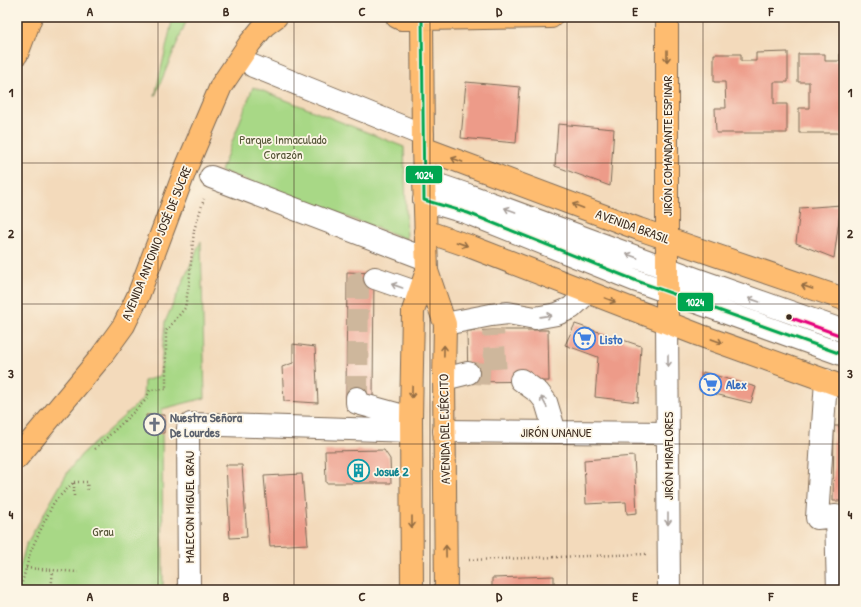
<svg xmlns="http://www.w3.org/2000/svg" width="861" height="607" font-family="'Patrick Hand',sans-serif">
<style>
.green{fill:#a8d886;stroke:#728152}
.building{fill:#ed9b89}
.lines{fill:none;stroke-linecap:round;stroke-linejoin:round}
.minor-tunnel{stroke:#ceb79c;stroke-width:22;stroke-dasharray:22 11;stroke-linecap:butt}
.minor-casing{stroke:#7b6855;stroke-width:24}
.major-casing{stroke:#7b6855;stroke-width:24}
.highway-casing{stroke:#7b6855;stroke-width:24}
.path{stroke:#7b6855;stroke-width:2.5;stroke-dasharray:1 3;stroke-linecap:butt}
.minor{stroke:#fff;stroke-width:22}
.major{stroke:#febc70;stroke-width:22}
.highway{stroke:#febc70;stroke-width:22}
.bus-1-casing{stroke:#fcf5e5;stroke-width:6}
.bus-2-casing{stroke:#fcf5e5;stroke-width:6}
.bus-1{stroke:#00a651;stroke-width:3}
.bus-2{stroke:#e5007d;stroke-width:3}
.oneway{stroke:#936c43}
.oneway2{stroke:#a79f9a}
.grid{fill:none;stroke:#3b2a1e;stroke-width:1;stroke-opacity:0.55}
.bus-dot{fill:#3b2a1e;stroke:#fcf5e5;stroke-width:1.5}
.labels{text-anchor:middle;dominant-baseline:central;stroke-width:3.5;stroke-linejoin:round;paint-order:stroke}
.park-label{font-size:13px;fill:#565638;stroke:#fcf5e5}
.street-label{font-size:13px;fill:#3b2a1e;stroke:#fcf5e5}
.shop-label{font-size:13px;font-weight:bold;fill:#366cbe;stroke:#fcf5e5;text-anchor:start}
.worship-label{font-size:13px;font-weight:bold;fill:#5b616d;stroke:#fcf5e5;text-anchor:start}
.culture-label{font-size:13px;font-weight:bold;fill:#0d838f;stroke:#fcf5e5;text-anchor:start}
.line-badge{stroke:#fcf5e5;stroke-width:1.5}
.badge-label{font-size:11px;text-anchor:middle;font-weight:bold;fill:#fff}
.neatline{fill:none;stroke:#3b2a1e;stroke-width:1.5}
.grid-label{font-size:13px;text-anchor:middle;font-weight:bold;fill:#3b2a1e}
</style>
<rect width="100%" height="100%" fill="#fcf5e5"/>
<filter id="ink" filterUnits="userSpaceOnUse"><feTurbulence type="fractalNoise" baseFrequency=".025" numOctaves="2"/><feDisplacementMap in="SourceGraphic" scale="8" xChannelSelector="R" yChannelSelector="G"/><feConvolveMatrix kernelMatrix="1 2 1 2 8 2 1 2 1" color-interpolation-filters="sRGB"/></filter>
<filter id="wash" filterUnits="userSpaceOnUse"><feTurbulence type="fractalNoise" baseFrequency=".012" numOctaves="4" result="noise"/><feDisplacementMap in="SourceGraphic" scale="16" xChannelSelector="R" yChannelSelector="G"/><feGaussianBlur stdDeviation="0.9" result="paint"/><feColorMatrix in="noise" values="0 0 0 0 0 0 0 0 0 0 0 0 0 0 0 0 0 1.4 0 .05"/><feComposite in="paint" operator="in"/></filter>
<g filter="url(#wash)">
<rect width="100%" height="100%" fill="#f3dabb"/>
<path class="green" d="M173,17h15l-33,79z
M253,87l151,60 3,92 -186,-68z
M201,241l4,157 -43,11 1,181h-146v-12l9,-33 43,-75 13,-16 61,-55 1,-18 16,-5 5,-54z"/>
<g id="blocks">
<path class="building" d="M788,52v30h-14v22h13v29h-71l-1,-25h11l-1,-26h-11v-28h27v7h15v-8z
M844,52v81h-45v-25h10v-26h-11v-28h27v7h15v-8z
M466,82l54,5 -4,56 -55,-5z
M558,124l56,5 -4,57 -55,-20z
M841,205l-7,53 -38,-15 4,-35z
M347,272l27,1 -1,125h-27z
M575,324l66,22 -3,56 -43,-5 3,-40 -33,-12z
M493,330h55l1,51 -81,1 -1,-51z
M293,344l22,3 3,56 -34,-2 -2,-34 11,-4z
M703,372l53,15 -5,16 -52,-13z
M146,415h19l-1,18h-18z
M834,426h10v75h-11z
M384,450l6,9 1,24h-65l-1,-32z
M634,456l3,57 -10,1 -1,-12 -40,2 -2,-44z
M226,465h16l5,72 -17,1z
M302,474l6,70 -38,2 -6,-70z
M554,576v14h-62v-12z"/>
</g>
</g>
<g filter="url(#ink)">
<use href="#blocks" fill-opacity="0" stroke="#7b6855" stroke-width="1"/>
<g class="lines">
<path class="minor-tunnel" d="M468,373l28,1 -3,-44
M357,398l1,-115 17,-5"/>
<defs>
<path id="minor" d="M253,66l170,69
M211,177l215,82
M424,180l44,15 228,84 148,52
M424,200l44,13 169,68 207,74
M375,278l43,15
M667,322l2,268
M445,324l46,-9 17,-2 27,5 22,-4 14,-6 17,-16
M444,379l24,-6
M521,380l18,13 7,9 9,30
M826,380l-9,138 19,-2 2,74
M357,398v5l54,15
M444,431l224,2
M189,590l-1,-162 3,-4 220,7"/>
<path id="major" d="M397,17l4,2h21l129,-2
M422,17l1,131 4,123 18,53 -1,55 2,211
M667,17v305
M423,148l216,81 205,70
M425,231l44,15 230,89 145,52
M17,458l83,-100 24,-33 14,-29 48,-128 35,-82 29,-43 14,-17 12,-9
M412,590l-1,-172 2,-107 14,-40"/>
<path id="highway" d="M17,54l14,-37"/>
</defs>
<use href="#minor" class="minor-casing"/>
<use href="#major" class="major-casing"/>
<use href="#highway" class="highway-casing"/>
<path class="path" d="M95,449l50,-48 5,-11 16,-1v-58l19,-23 4,-24 5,-54 10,-31
M74,482h13l1,10
M469,560l177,-6
M26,568l52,4
M20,590l11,-40 23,-48 20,-20v15
M51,590l2,-20"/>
<use href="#minor" class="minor"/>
<use href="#major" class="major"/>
<use href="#highway" class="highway"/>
<defs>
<path id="bus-1" d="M422,17l2,183 44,13 169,68 207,74
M422,19l129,-2"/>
<path id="bus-2" d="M789,317l53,19"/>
</defs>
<use href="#bus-1" class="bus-1-casing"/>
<use href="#bus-2" class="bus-2-casing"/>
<use href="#bus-1" class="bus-1"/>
<use href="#bus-2" class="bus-2"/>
</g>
<defs><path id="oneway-shaft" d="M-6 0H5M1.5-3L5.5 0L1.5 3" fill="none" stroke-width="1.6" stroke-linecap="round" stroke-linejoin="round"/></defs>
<g class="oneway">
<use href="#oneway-shaft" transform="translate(667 56) rotate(90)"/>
<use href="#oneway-shaft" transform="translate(457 160) rotate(-160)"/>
<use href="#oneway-shaft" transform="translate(578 206) rotate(-159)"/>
<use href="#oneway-shaft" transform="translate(462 244) rotate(19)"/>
<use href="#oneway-shaft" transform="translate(807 287) rotate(-161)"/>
<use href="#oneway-shaft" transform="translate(610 300) rotate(21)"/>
<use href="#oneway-shaft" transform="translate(717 341) rotate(20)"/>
<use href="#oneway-shaft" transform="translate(444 351) rotate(-89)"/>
<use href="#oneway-shaft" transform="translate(412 392) rotate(91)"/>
<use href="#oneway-shaft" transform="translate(412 522) rotate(90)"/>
<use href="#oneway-shaft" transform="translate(446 551) rotate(-91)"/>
</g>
<g class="oneway2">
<use href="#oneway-shaft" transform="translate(510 210) rotate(-160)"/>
<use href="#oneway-shaft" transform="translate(632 256) rotate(-160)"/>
<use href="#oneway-shaft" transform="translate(397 286) rotate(-161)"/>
<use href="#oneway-shaft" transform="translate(754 300) rotate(-161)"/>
<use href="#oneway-shaft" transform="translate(546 316) rotate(-8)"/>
<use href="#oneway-shaft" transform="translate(668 361) rotate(90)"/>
<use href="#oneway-shaft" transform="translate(544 402) rotate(-119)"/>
<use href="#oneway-shaft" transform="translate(668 519) rotate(90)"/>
</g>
</g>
<path class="grid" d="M158,17v573M294,17v573M430,17v573M567,17v573M703,17v573M17,163h827M17,304h827M17,444h827"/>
<defs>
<symbol id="supermarket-ring" viewBox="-11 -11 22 22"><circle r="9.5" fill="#fcf5e5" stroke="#3f7fe0" stroke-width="1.5"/><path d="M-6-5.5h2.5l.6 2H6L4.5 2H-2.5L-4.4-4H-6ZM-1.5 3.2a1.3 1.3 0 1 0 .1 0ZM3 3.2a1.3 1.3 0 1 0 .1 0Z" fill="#3f7fe0"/></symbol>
<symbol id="church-ring" viewBox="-11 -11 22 22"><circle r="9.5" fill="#fcf5e5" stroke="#6b7280" stroke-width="1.5"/><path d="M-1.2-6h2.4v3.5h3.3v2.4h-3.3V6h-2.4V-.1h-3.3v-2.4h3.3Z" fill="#6b7280"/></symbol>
<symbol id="building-ring" viewBox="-11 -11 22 22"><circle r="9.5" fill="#fcf5e5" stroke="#0f9aa8" stroke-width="1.5"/><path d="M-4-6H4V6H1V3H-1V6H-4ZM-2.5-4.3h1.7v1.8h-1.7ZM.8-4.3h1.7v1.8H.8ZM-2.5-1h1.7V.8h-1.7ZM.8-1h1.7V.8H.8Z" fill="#0f9aa8"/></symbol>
</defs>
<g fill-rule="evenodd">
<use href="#supermarket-ring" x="572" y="326" width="25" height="25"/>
<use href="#supermarket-ring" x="698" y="372" width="25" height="25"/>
<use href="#church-ring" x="142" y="412" width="25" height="25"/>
<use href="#building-ring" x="346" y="458" width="25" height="25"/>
</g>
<circle class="bus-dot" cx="789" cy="317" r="3.5"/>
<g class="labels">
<g class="park-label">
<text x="283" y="139">Parque Inmaculado<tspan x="283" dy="15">Corazón</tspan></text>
<text x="103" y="531">Grau</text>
</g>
<g class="street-label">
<text transform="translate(667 146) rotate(-90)">JIRÓN COMANDANTE ESPINAR</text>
<text transform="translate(633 226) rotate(20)">AVENIDA BRASIL</text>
<text transform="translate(156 243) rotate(-68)">AVENIDA ANTONIO JOSÉ DE SUCRE</text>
<text transform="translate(444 429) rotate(-91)">AVENIDA DEL EJÉRCITO</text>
<text x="556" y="432">JIRÓN UNANUE</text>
<text transform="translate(668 456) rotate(-90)">JIRÓN MIRAFLORES</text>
<text transform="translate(189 507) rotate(-90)">MALECON MIGUEL GRAU</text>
</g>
<g class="shop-label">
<text x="600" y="339">Listo</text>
<text x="726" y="384">Alex</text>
</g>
<g class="worship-label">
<text x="170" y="417">Nuestra Señora<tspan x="170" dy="15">De Lourdes</tspan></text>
</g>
<g class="culture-label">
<text x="374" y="471">Josué 2</text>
</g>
</g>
<g class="line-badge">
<rect x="405" y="165" width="38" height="19" rx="4" fill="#00a651"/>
<rect x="677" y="292" width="37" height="20" rx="4" fill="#00a651"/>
</g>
<g class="badge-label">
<text x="424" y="179">1024</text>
<text x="695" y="306">1024</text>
</g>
<rect width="861" height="607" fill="none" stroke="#fcf5e5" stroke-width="44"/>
<rect x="22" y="22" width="817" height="563" class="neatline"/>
<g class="grid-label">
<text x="90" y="16">A</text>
<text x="226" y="16">B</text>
<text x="362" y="16">C</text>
<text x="499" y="16">D</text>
<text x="635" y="16">E</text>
<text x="771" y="16">F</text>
<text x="11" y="97">1</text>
<text x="850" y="97">1</text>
<text x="11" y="238">2</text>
<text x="850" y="238">2</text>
<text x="11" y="378">3</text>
<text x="850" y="378">3</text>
<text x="11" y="519">4</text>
<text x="850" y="519">4</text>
<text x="90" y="601">A</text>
<text x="226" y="601">B</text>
<text x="362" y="601">C</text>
<text x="499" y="601">D</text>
<text x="635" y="601">E</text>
<text x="771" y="601">F</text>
</g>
</svg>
